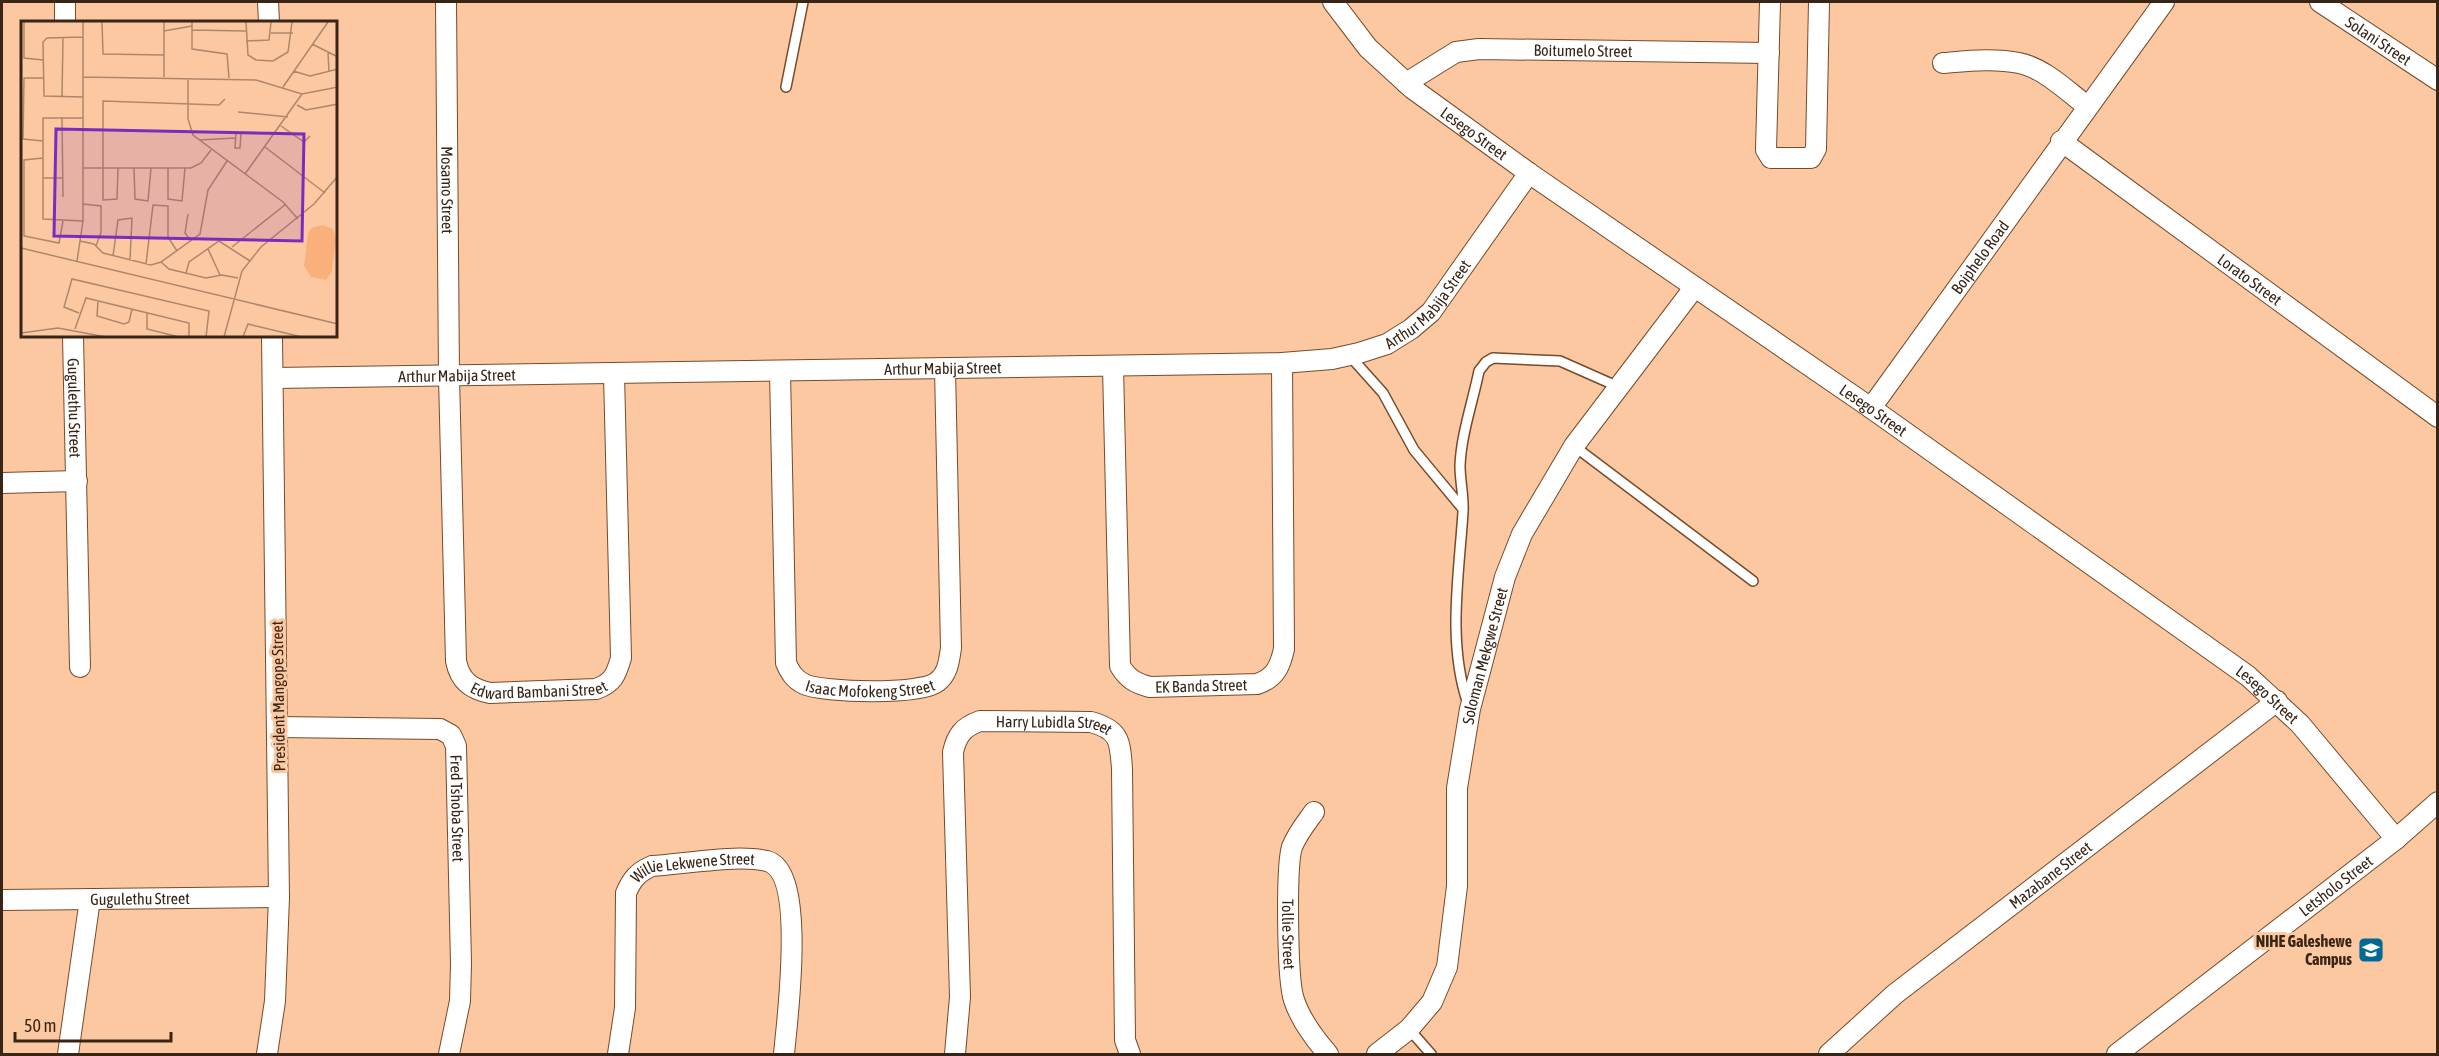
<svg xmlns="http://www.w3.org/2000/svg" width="2439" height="1056" font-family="'Asap Condensed',sans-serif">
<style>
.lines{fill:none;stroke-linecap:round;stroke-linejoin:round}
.service-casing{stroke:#774a28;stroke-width:12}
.minor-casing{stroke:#774a28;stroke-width:22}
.service{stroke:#fff;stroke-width:9}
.minor{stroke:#fff;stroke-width:20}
.labels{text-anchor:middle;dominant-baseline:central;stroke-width:6;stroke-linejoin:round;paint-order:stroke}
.street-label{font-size:16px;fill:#382516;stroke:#fcc8a2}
.poi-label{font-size:16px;font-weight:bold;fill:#382516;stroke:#fcc8a2;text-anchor:end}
.inset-road{fill:none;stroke:#ae876a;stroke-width:1.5}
.view{fill:#7b2cbf;fill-opacity:0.15;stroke:#7b2cbf;stroke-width:3}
.inset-edge{fill:none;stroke:#382516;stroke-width:3}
</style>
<rect width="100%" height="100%" fill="#fcc8a2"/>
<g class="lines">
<defs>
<path id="service" d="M786,87l17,-85
M1349,355l34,38 31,57 49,59
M1574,446l179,135
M1468,704c-21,-61 -9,-129 -5,-192 1,-15 -3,-31 -3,-46 1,-31 13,-65 19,-95l7,-9 7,-4 67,3 61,27
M1409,1029l22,25"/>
<g id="minor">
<path d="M65,2v20"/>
<path d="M268,2l1,20"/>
<path id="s1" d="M446,2l3,375 7,284c4,20 15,28 34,32l106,-4c17,-6 20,-14 25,-31l-7,-284"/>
<path id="s2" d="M1333,2l35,46 45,41 116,84 342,235 377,268 52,48 96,115"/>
<path d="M1770,2l-4,148 5,8h40l5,-9 3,-147"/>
<path id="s3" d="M2320,2l118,78"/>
<path d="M1943,63c25,-2 51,-5 76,0 25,5 48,28 68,43"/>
<path id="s4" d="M1406,83l50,-31 23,-3 290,4"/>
<path id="s5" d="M2061,141l377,276"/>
<path id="s6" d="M73,336l7,331"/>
<path id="s7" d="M1113,367l7,299c8,13 15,17 30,21l107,-3c18,-6 23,-17 27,-35l-2,-286"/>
<path id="s8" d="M780,372l6,291c4,9 8,16 18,21 19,9 117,11 133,-2 11,-8 12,-21 14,-34l-6,-279"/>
<path id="s9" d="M274,378l1008,-15 50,-4 27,-6 28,-9 24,-15 20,-17 98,-139"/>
<path id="s10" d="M1871,408l293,-406"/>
<path d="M2,483l75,-2"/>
<path id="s11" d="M278,727l162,2 11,6 5,11 5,217 -1,38 -11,53"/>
<path id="s12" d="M1314,812c-8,11 -17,22 -22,35 -6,19 -5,133 2,153 7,21 20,38 34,54"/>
<path id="s13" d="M2,900l277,-3"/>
<path d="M68,1054l22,-155"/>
<path d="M267,1054l8,-53 4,-104 -7,-561"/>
<path id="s14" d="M618,1054l7,-46 1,-115c6,-14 12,-21 26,-27 31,-2 86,-12 115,-5 40,11 20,159 17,193"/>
<path id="s15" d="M955,1054l5,-57 -7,-245c4,-17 10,-25 27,-31l111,1c29,8 29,19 31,47l3,271 5,14"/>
<path id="s16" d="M1377,1054l32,-25 23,-27 15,-35 10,-81v-98l13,-79 35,-132 17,-43 52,-88 120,-158"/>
<path id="s17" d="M1829,1054l66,-60 382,-293"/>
<path id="s18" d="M2117,1054l279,-215 42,-37"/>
</g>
</defs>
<use href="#service" class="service-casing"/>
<use href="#minor" class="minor-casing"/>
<use href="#service" class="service"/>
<use href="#minor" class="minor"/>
</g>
<defs>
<symbol id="university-square" viewBox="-11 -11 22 22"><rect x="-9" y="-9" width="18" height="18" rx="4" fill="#006996" stroke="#fcc8a2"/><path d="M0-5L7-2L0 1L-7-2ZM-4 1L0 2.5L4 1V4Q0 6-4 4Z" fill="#fff"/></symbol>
</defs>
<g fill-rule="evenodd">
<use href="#university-square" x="2356" y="935" width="30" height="30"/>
</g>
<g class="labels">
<g class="street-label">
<text stroke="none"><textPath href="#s3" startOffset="70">Solani Street</textPath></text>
<text stroke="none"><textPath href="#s4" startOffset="186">Boitumelo Street</textPath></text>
<text stroke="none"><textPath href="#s2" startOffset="194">Lesego Street</textPath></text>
<text stroke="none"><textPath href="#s1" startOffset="188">Mosamo Street</textPath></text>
<text stroke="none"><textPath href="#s10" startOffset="186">Boiphelo Road</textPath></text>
<text stroke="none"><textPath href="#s5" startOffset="234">Lorato Street</textPath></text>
<text stroke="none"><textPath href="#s9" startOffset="1173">Arthur Mabija Street</textPath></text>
<text stroke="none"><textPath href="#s9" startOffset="669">Arthur Mabija Street</textPath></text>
<text stroke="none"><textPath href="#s9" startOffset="183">Arthur Mabija Street</textPath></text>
<text stroke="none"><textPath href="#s6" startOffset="72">Gugulethu Street</textPath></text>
<text stroke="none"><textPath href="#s2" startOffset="680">Lesego Street</textPath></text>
<text stroke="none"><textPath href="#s16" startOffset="429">Soloman Mekgwe Street</textPath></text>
<text stroke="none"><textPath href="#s8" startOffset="386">Isaac Mofokeng Street</textPath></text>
<text stroke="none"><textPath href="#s1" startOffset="758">Edward Bambani Street</textPath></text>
<text stroke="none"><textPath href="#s7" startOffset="388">EK Banda Street</textPath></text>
<text stroke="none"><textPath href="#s2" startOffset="1166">Lesego Street</textPath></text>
<text transform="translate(278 696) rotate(-91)">President Mangope Street</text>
<text stroke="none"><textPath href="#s15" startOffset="420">Harry Lubidla Street</textPath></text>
<text stroke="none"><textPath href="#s11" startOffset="249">Fred Tshoba Street</textPath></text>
<text stroke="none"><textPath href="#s14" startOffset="240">Willie Lekwene Street</textPath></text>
<text stroke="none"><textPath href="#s17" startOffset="285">Mazabane Street</textPath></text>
<text stroke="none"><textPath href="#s18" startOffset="276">Letsholo Street</textPath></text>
<text stroke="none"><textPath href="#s13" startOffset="138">Gugulethu Street</textPath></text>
<text stroke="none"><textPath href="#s12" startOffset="129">Tollie Street</textPath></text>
</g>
<g class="poi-label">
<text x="2352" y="941">NIHE Galeshewe<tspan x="2352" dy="18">Campus</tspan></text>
</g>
</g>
<g transform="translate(21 21)">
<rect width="316" height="316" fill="#fcc8a2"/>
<path d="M302,204l10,4 3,11 -4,31 -6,9 -15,-3 -7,-11 4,-32 3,-6z" fill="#f9b07a"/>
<path class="inset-road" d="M3,1v36l19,2M81,1l1,32 61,1M143,1v55M171,1v27l35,5 2,24M225,1l2,33 8,5 17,1 15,-9 4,-30M171,9l54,1M143,10l28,-5M250,12h22M225,20l23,-1 2,-18M291,23l26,13M307,31l1,20M272,50l17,5 28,-7M62,56l173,3 46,14 36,-7M22,57h-19l-1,61 20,2M167,57v41l5,16 90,67 15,17M262,66l45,-65M41,76l1,-60M62,76l-39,-1 -1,-54 4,-4 36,-1M276,84l9,5 32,-6M217,91l50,5M41,96l1,80M260,105l23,16 6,-6M215,111l5,1 -1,15h-5zM178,119l36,-2M244,126l60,46M22,137l-19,2v76l35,7 4,-22M62,147h108l10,-5 10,-13M97,147l-1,31 -14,1v-99l116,4 6,-6M113,147l1,31 13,2 3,-33M147,147v31l14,2 3,-33M224,153l57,-80M22,157h20M62,183l18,2v26l-5,14M167,193l-3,19 6,8M62,200l-40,-2v-101h40M59,220l14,3 9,9 48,12 10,-3 39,-28 8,-44 19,-29M211,226l54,-43M0,227l317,76M187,228l12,26M92,235l5,-36 14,-2 -2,42M56,240l6,-40v-199M140,241l8,7 37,9 16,-3 16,3M125,243l7,-59 15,1v31l9,14M165,252l3,-11 30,-21 31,20M77,280l-1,15 27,8 5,-2 3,-13M126,291v17l32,8M58,292l-15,-6 8,-28 137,32 -3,26M54,308l11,-31 103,25v14M0,312l37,-5 48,9M203,316l18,-66 19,-24 53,-43 24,-28M222,316l5,-13 54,13"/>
<path class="view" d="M35,108l248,5 -2,107 -248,-5z"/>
<rect width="316" height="316" class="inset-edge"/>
</g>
<rect width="2439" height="1056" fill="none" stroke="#382516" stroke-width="6"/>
<path d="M15 1032v9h156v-9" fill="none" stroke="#382516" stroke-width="3"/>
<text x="24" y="1032" font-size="18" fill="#382516" stroke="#fcc8a2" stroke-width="4.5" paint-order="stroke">50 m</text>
</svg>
